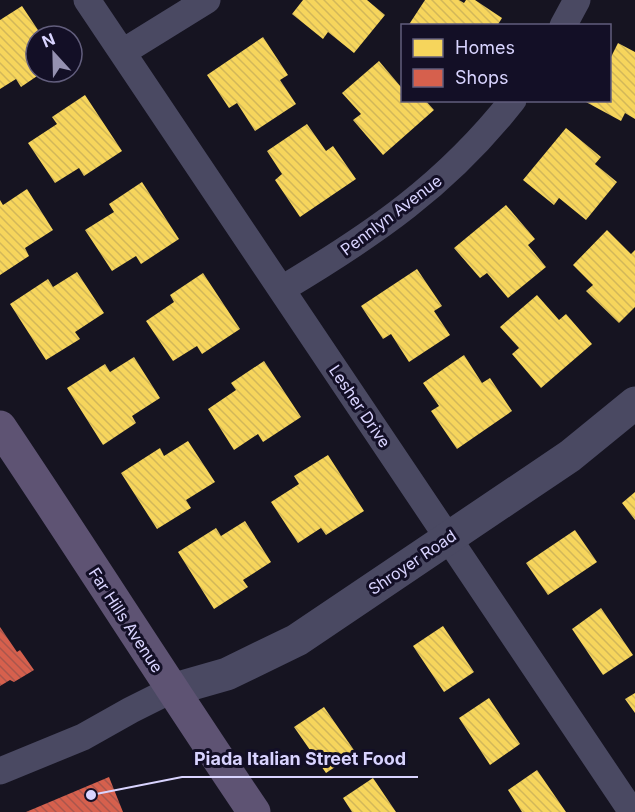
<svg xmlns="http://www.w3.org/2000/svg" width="635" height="812" font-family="Inter,sans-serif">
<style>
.homes{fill:url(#homes-back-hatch)}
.shops{fill:url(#shops-back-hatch)}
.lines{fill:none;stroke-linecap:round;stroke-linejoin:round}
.minor{stroke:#4a4962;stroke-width:27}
.tertiary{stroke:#4a4962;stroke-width:33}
.primary{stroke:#5e5373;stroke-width:33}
.labels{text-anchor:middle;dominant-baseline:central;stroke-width:6;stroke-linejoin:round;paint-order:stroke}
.street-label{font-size:16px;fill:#d9d4ff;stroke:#130f26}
.leader{fill:none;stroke:#d9d4ff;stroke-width:2}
.callout-dot{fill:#d9d4ff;stroke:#130f26;stroke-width:2}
.callout-label{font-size:18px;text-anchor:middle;font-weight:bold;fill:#d9d4ff;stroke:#130f26;stroke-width:6;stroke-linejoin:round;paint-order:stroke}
</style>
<defs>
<pattern id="homes-back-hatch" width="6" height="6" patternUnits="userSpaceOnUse" patternTransform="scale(1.5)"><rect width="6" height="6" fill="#f6d55c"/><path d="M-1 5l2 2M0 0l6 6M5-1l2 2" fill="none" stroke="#d2b759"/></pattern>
<pattern id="shops-back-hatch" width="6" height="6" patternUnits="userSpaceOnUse" patternTransform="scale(1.5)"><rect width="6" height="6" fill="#d6604d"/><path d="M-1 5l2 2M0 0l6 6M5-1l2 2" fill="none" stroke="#a9564d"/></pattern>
</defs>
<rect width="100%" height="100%" fill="#161421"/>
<path class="homes" d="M303,0h64l18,15 -31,38 -26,-21 -5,7 -31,-25z
M425,0h34l5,3 2,-3h9l27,18 -5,8h-89z
M22,6l20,30h-6v36h7l-22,15 -5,-8 -16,10v-69z
M263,37l25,38 -8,5 16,24 -41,27 -18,-28 -8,5 -22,-33z
M618,43l17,9v67l-10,-6 -4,8 -35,-19 24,-2v-41z
M379,61l22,26 1,-2v15h23l9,10 -51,45 -30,-35 8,-6 -19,-21z
M85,95l37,56 -38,25 -5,-8 -24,15 -27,-40 29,-19 -5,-7z
M307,124l19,27 7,-5 23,33 -56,38 -25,-37 7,-6 -15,-23z
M566,128l35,29 -6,7 22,18 -31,38 -27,-22 -5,7 -31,-25z
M142,182l37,57 -38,25 -5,-8 -24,15 -27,-41 29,-18 -5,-8z
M27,189l26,41 -28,18 4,8 -29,19v-75l3,5z
M506,205l29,34 -7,6 18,22 -38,31 -21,-25 -7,5 -26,-30z
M607,230l24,24 4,-4v57l-16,16 -33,-32 7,-6 -20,-20z
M417,269l25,37 -8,5 16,24 -41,27 -18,-28 -8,5 -22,-33z
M77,272l27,41 -29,19 5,7 -34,21 -36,-56 38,-25 5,8z
M203,273l37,56 -38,25 -5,-8 -24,15 -27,-40 28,-19 -4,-7z
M537,295l22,25 7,-6 26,30 -51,44 -29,-34 7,-6 -19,-21z
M464,355l18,28 8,-5 22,33 -55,38 -26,-38 8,-5 -16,-23z
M134,357l26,41 -28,18 4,7 -33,22 -36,-57 38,-24 5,8z
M264,361l37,56 -38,25 -5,-8 -24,16 -26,-41 28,-19 -5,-7z
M188,441l27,41 -29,18 5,8 -34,21 -36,-56 39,-25 4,8z
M328,455l36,56 -38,24 -5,-7 -23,15 -27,-41 28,-18 -5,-8z
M635,492v28l-13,-17z
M245,521l26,41 -28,18 5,7 -34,22 -36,-57 38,-24 5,8z
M575,530l22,32 -49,33 -22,-32z
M601,608l32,47 -30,20 -31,-46z
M443,626l31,46 -30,20 -31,-46z
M635,693v20l-10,-14z
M489,698l31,46 -30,21 -31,-47z
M324,707l32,46 -30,20 -32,-46z
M537,770l29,42h-44l-14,-22z
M373,778l23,34h-44l-9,-14z"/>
<path class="shops" d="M0,627l17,25 3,-2 14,20 -20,12 -4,-2 -10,6z
M109,777l14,35h-97z"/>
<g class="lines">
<path class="minor" d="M87,0l545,812
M563,26l14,-26
M123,52l84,-52
M282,289c92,-55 164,-104 231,-189
M0,771l83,-34 48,-27 40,-20"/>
<path class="tertiary" d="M171,690l56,-16 70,-34 273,-184 65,-53"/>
<path class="primary" d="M0,427c86,128 168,258 254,385"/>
</g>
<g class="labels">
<g class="street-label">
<text transform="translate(391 215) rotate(-37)">Pennlyn Avenue</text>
<text transform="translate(360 406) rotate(56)">Lesher Drive</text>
<text transform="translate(412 562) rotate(-34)">Shroyer Road</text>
<text transform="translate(126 620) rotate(57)">Far Hills Avenue</text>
</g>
</g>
<path class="leader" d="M91 795L182 777H418"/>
<circle class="callout-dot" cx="91" cy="795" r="6"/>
<g class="callout-label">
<text x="300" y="765">Piada Italian Street Food</text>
</g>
<rect x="401" y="24" width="210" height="78" fill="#130f26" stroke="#625e7d" stroke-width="1.5"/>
<rect x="413" y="39" width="30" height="18" fill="#f6d55c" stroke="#625e7d" stroke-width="1.5"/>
<text x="455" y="54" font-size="18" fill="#d9d4ff">Homes</text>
<rect x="413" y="69" width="30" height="18" fill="#d6604d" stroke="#625e7d" stroke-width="1.5"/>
<text x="455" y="84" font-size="18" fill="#d9d4ff">Shops</text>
<g transform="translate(54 54) rotate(338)"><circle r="28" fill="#130f26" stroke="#625e7d" stroke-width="1.5"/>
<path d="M0-4.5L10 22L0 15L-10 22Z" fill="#9591b1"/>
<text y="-9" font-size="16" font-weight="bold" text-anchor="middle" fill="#d9d4ff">N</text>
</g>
</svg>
